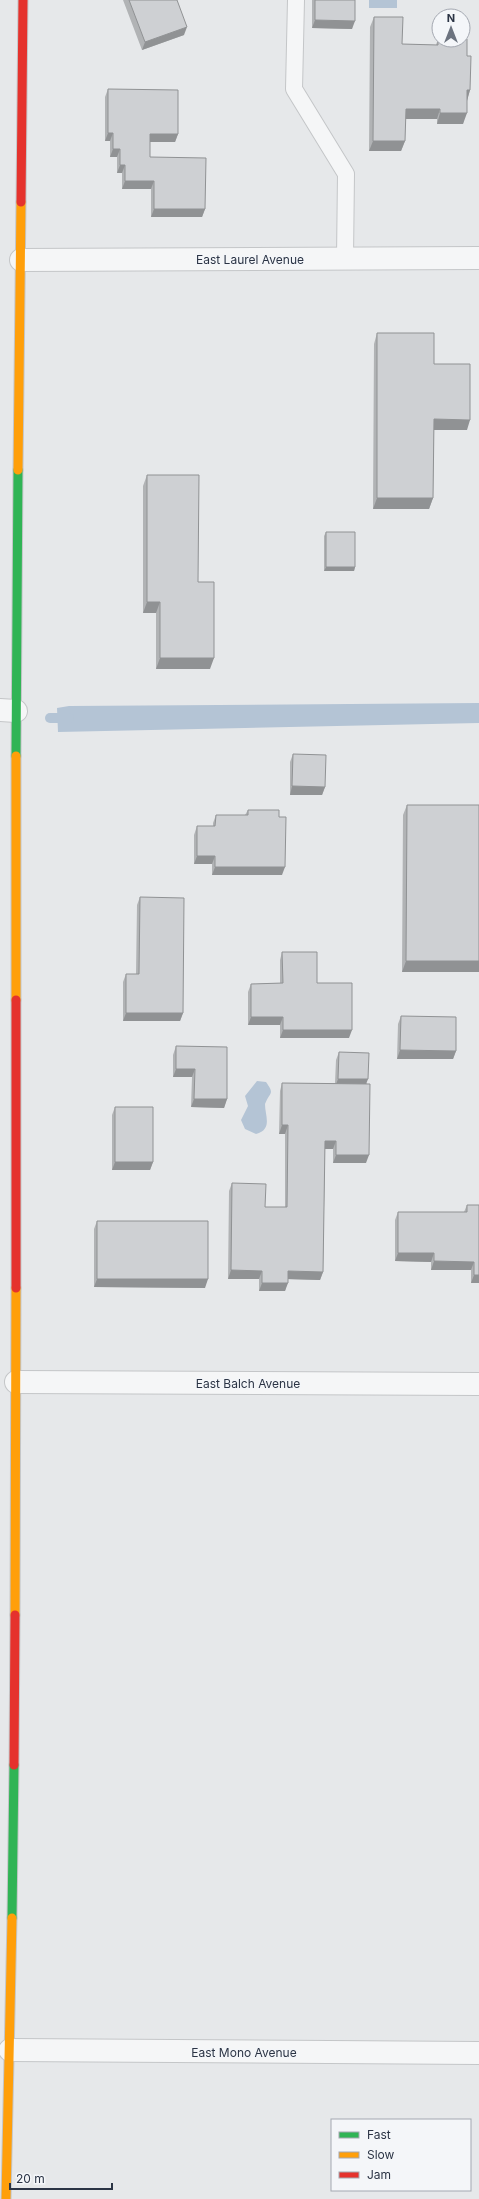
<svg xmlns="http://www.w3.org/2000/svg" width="479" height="2199" font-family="Inter,sans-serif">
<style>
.water{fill:#b4c4d5}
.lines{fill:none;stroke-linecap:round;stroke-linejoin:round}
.stream{stroke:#b4c4d5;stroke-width:10}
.lane-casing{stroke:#c4c6c8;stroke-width:18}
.street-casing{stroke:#c4c6c8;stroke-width:24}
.fast-casing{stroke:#c4c6c8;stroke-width:11}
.slow-casing{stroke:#c4c6c8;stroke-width:11}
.jam-casing{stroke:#c4c6c8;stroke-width:11}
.lane{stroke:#f5f6f7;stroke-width:16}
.street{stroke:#f5f6f7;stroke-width:22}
.fast{stroke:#30b455;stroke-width:9}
.slow{stroke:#ff9f0a;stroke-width:9}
.jam{stroke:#e5322d;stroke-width:9}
.wall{fill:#b1b3b5}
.shaded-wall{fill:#909294}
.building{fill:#ced0d3;stroke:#909294}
.labels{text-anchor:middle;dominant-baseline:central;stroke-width:3;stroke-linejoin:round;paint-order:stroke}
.street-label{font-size:12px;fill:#2b3445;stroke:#f4f6f9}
</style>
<rect width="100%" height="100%" fill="#e6e8ea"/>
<path class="water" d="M369,0h28v8h-28z
M479,703v20l-421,9 -1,-24 12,-2z
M257,1081l9,1c9,13 4,9 -1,22 0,12 8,25 -9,30l-11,-5 -4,-9 7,-14 -3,-10z"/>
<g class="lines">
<path class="stream" d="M50,718h19"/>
<defs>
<path id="lane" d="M296,0l-2,89 52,85 -1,84"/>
<path id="street" d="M21,260l458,-2
M0,710l16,1
M16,1382l463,2
M10,2050l469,3"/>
<path id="fast" d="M16,756l2,-286
M12,1918l2,-153"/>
<path id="slow" d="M18,470l3,-268
M16,1000v-244
M15,1615l1,-327
M6,2199l6,-281"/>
<path id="jam" d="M21,202l2,-202
M16,1000v288
M14,1765l1,-150"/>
</defs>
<use href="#lane" class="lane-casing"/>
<use href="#street" class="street-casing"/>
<use href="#fast" class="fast-casing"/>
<use href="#slow" class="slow-casing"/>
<use href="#jam" class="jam-casing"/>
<use href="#lane" class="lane"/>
<use href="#street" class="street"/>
<use href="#fast" class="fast"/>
<use href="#slow" class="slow"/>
<use href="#jam" class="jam"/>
</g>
<path class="wall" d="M123,0h54l7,35 -42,15z
M312,0h43l-3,29 -40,-1z
M374,17l28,27 34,1 2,-6 29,17 3,34 -3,10 -4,24h-26v-5h-32v22l-4,10h-32l1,-124z
M108,89l70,45 -3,8h-25v15l55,52 -3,8h-51v-28h-29v-16h-5v-16h-7v-16h-5v-44z
M377,333l57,31 33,66h-33l-1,68 -4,11h-56l1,-165z
M147,475l51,107 12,87h-54v-56h-13v-127z
M326,532l29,35 -1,4h-30v-35z
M293,754l32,33 -3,8h-32v-33z
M407,805l72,167h-77l1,-157z
M248,810l31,7 3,58h-70v-11h-18v-29l3,-9h16v-3l3,-8h29z
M140,897l43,116 -3,8h-57v-39l3,-8h10l1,-69z
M282,952l35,31 32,55h-69v-13h-32v-33l3,-8 29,-1v-23z
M401,1016l55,35 -3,8h-56l1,-35z
M176,1046l51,53 -3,9 -33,-1 1,-30h-19v-22z
M339,1052l28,32 -1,79h-33v-14h-8l-2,123 -3,8 -32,-1 -3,12h-26v-12h-31l1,-88 3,-8 33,24h20v-73h-6l1,-43 2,-8h53l1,-23z
M115,1107l38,55 -3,8h-38v-55z
M467,1205h12v78h-8v-13h-40v-8l-36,-1v-41l3,-8h66z
M97,1221l108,67 -111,-1v-58z"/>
<path class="shaded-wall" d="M315,20l40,1 -3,8 -40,-1z
M187,27l-3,8 -42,15 3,-8z
M467,90h3l-3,11z
M406,109h34l-3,10h-35z
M440,113h27l-4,11h-26z
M108,133h5l-3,8h-5z
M150,134h28l-3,8h-28z
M373,141h32l-4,10h-32z
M113,149h7l-3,8h-7z
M120,165h5l-3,8h-5z
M125,181h29l-3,8h-29z
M154,209h51l-3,8h-51z
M434,419l36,1 -3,10h-37z
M377,498h56l-4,11h-56z
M326,567h29l-1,4h-30z
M147,602h13l-4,11h-13z
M160,658h54l-4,11h-54z
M292,786l33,1 -3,8h-32z
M197,856h18l-3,8h-18z
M215,867h70l-3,8h-70z
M406,961h73v11h-77z
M126,1013h57l-3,8h-57z
M251,1017h32l-3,8h-32z
M283,1030h69l-3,8h-69z
M400,1050l56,1 -3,8h-56z
M176,1069h19l-3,8h-19z
M338,1079h30l-3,8h-30z
M194,1099h33l-3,9 -33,-1z
M282,1125h6l-3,9h-6z
M325,1141h11l-3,8h-11z
M336,1155h33l-3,8h-33z
M115,1162h38l-3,8h-38z
M398,1253h36l-3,9 -36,-1z
M434,1261l40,1 -3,8h-40z
M231,1270l31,1 -3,8h-31z
M288,1271l35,1 -3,8 -35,-1z
M474,1275h5v8h-8z
M97,1279h111l-3,9 -111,-1z
M262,1283h26l-3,8h-26z"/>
<path class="building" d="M129,0h48l10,27 -42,15z
M315,0h40v21l-40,-1z
M374,17h29l-1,27 36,1v-6h1v1h24v-1h4v17h4l-1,34h-3v23h-27v-4h-34l-1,32h-32z
M108,89l70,1v44h-28v23l56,1 -1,51h-51v-28h-29v-16h-5v-16h-7v-16h-5z
M377,333h57v31h36v56l-36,-1 -1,79h-56z
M147,475h52l-1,107h16v76h-54v-56h-13z
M326,532h29v35h-29z
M293,754l33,1 -1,32 -33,-1z
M407,805h72v156h-73z
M248,810h31v7h7l-1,50h-70v-11h-18v-30h18l1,-11h32z
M140,897l44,1 -1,115h-57v-39h13z
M282,952h35v31h35v47h-69v-13h-32v-33l32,-1z
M401,1016l55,1v34l-56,-1z
M176,1046l51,1v52h-33l1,-30h-19z
M339,1052l30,1 -1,26h-30z
M282,1083l88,1 -1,71h-33v-14h-11l-2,131 -35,-1v12h-26v-12l-31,-1 1,-87 34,1 -1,23h22l1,-82h-6z
M115,1107h38v55h-38z
M467,1205h12v70h-5v-13l-40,-1v-8h-36v-41h69z
M97,1221h111v58h-111z"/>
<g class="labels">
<g class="street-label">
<text x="250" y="259">East Laurel Avenue</text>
<text x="248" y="1383">East Balch Avenue</text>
<text x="244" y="2052">East Mono Avenue</text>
</g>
</g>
<rect x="331" y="2119" width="140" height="72" fill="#f4f6f9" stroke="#a4a8b1"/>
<rect x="339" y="2132" width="20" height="6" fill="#30b455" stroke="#a4a8b1"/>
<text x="367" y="2139" font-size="12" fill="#2b3445">Fast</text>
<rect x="339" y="2152" width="20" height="6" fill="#ff9f0a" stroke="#a4a8b1"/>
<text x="367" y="2159" font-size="12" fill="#2b3445">Slow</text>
<rect x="339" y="2172" width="20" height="6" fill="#e5322d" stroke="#a4a8b1"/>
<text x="367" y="2179" font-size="12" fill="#2b3445">Jam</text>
<g transform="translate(451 28)"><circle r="19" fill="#f4f6f9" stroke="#a4a8b1"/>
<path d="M0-3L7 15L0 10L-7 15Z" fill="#6c737f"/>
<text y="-6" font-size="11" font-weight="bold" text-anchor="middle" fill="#2b3445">N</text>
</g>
<path d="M10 2183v6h102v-6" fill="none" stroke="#2b3445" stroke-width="2"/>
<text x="16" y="2183" font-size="12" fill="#2b3445" stroke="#f4f6f9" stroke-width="3" paint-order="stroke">20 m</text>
</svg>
